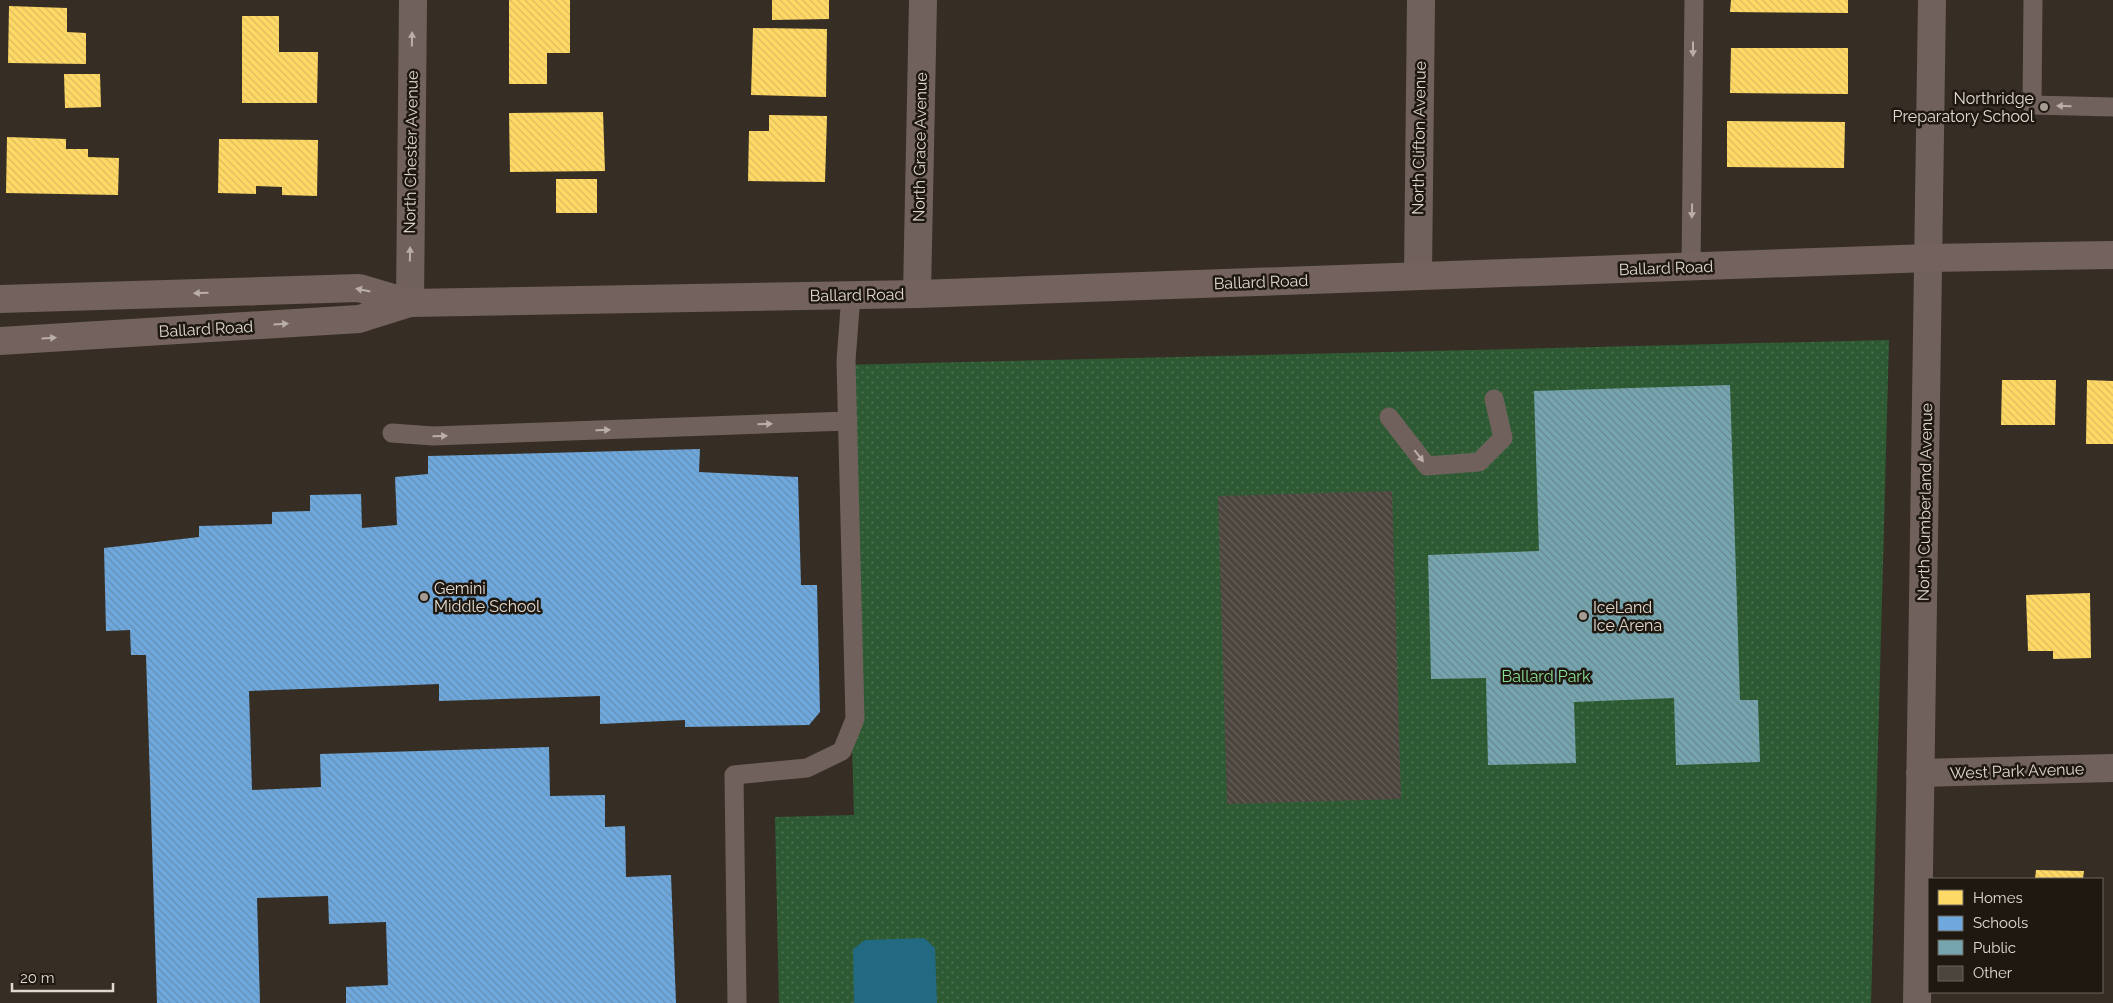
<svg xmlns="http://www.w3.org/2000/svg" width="2113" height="1003" font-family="Raleway,sans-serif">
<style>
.park{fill:url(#park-dots)}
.water{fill:#226982}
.homes{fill:url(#homes-back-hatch)}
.schools{fill:url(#schools-back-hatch)}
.public{fill:url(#public-back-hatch)}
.building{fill:url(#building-back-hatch)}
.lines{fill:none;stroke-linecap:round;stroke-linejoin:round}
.lane{stroke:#71615d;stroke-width:19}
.street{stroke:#71615d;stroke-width:28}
.secondary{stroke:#73625e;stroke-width:28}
.oneway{fill:#baafa7}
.poi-dot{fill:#a59d94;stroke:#1e1811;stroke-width:2}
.labels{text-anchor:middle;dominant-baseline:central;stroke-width:5;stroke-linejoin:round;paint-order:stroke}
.poi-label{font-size:16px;fill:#e1d9cf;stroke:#1e1811;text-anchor:start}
.street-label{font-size:16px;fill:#e1d9cf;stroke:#1e1811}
.park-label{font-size:16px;fill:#88e093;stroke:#1e1811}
</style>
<defs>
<pattern id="park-dots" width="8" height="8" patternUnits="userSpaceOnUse" patternTransform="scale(1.25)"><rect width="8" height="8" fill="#2e5a33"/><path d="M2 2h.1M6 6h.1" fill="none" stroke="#4c7150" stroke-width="1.8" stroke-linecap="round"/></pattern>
<pattern id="homes-back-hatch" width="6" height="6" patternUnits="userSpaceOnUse" patternTransform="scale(1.25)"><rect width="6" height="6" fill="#ffd966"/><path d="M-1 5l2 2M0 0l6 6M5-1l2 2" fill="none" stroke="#dabb5e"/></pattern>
<pattern id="schools-back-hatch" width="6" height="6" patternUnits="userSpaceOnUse" patternTransform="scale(1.25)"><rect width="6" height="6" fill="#6fa8dc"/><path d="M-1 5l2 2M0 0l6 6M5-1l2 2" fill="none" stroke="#648eb4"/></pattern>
<pattern id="public-back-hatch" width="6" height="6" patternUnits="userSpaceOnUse" patternTransform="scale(1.25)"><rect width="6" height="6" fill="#76a5af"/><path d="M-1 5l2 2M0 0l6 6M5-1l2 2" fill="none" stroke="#67878d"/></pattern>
<pattern id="building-back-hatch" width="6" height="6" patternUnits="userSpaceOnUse" patternTransform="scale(1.25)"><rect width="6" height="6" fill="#4b453e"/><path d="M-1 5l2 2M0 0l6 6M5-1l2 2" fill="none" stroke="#655f59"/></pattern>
</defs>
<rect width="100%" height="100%" fill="#362e25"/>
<path class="park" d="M1889,340l-18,663h-1092l-4,-186 79,-2 -12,-450z"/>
<path class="water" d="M924,938l11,10 2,55h-83l-1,-54 12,-9z"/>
<path class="homes" d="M509,0h61v53h-23v31h-38z
M772,0h57v19l-57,1z
M1731,0h117v13l-118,-1z
M9,6l58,2v24l19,1v31l-78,-1z
M242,16h37v36h39l-1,51h-75z
M753,28l74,1 -1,68 -75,-2z
M1731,48h117v46l-118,-1z
M64,74h36l1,33 -36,1z
M603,112l2,59 -95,1 -1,-59z
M769,115l58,1 -2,66 -77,-1 1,-50h20z
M1727,121l118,1 -1,46 -117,-1z
M7,137l59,2v10h22v8l31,1 -1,37 -112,-2z
M219,139l99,1 -1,56 -35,-1v-8l-26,-1v8l-38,-1z
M556,179h41v34h-41z
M2002,380h54l-1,45h-54z
M2087,380l26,1v63h-27z
M2090,593l1,65 -38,1v-8h-25l-2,-56z
M2036,870l48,1 -1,8h-48z"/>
<path class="schools" d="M700,449l-1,23 99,5 3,108h16l3,127 -11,13 -124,2v-7l-85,4v-28l-161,5v-17l-190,7 3,99 69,-3 -1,-33 229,-7 1,49 55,-1v32l20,-1 1,51 45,-2 5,128h-330v-16l42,-2 -2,-63 -57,2 -1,-28 -71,2 3,105h-103l-11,-348h-15l-1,-25 -24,1 -2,-83 95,-11v-11l73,-2v-12l38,-1v-16l51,-1 1,34 35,-3 -2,-48 33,-3v-18z"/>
<path class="public" d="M1730,385l10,315h18l2,62 -84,3 -2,-67 -100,4 2,61 -88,2 -2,-87 -55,1 -3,-124 111,-4 -5,-160z"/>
<path class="building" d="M1392,491l9,308 -174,5 -9,-308z"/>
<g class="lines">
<path class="lane" d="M2033,0l-1,105 81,2
M1691,267l3,-267
M1389,417l38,49 52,-4 24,-24 -9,-39
M392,433l41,3 415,-15
M737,1003l-3,-228 73,-7 35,-17 13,-32 -9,-358 5,-66"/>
<path class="street" d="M1418,276l3,-276
M917,294l6,-294
M410,303l3,-303
M1920,773l193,-5
M1917,1003l15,-1003"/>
<path class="secondary" d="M0,299l359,-11 51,15
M0,341l359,-22 51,-16 507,-9 1012,-36 184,-3"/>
</g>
<defs><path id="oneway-solid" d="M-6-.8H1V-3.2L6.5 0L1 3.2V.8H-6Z" transform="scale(1.25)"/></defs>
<g class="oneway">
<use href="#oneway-solid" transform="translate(412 39) rotate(-89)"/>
<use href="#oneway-solid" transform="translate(1693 49) rotate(90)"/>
<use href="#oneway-solid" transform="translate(2064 106) rotate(-179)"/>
<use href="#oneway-solid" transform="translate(1692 211) rotate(91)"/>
<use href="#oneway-solid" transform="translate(410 254) rotate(-89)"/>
<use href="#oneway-solid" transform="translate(363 290) rotate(-168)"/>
<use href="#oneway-solid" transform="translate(201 293) rotate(178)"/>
<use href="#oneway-solid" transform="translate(281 324) rotate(-3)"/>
<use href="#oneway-solid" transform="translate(49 338) rotate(-3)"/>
<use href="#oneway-solid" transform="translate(765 424) rotate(-2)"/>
<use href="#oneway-solid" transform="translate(603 430) rotate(-2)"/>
<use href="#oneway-solid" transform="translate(440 436) rotate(-1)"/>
<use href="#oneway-solid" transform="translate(1419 456) rotate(52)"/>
</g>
<g class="poi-dot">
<circle cx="2044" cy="107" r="5"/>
<circle cx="424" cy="597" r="5"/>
<circle cx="1583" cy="616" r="5"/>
</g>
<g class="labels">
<g class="poi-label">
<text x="2034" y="98" text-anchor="end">Northridge<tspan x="2034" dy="18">Preparatory School</tspan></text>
<text x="434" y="588">Gemini<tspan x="434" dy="18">Middle School</tspan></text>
<text x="1593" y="607">IceLand<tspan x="1593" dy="18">Ice Arena</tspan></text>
</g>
<g class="street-label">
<text transform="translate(1419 138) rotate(-89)">North Clifton Avenue</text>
<text transform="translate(920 147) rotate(-89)">North Grace Avenue</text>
<text transform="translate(411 152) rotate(-89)">North Chester Avenue</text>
<text transform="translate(1666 268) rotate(-2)">Ballard Road</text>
<text transform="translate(1261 282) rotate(-2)">Ballard Road</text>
<text transform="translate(857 295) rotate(-1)">Ballard Road</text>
<text transform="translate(206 329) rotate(-3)">Ballard Road</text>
<text transform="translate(1925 502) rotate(-89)">North Cumberland Avenue</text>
<text transform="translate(2017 771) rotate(-2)">West Park Avenue</text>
</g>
<g class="park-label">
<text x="1546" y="676">Ballard Park</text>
</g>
</g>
<rect x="1928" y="878" width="175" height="115" fill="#1e1811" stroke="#6c655d"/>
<rect x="1938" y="890" width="25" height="15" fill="#ffd966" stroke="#6c655d"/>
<text x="1973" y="903" font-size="15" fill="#e1d9cf">Homes</text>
<rect x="1938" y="916" width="25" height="15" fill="#6fa8dc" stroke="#6c655d"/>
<text x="1973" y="928" font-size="15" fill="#e1d9cf">Schools</text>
<rect x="1938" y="940" width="25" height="15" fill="#76a5af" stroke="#6c655d"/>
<text x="1973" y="953" font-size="15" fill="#e1d9cf">Public</text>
<rect x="1938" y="966" width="25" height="15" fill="#4b453e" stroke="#6c655d"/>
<text x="1973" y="978" font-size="15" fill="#e1d9cf">Other</text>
<path d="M12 983v8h101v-8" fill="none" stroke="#e1d9cf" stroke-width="2.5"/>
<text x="20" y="983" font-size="15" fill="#e1d9cf" stroke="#1e1811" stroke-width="4" paint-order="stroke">20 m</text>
</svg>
